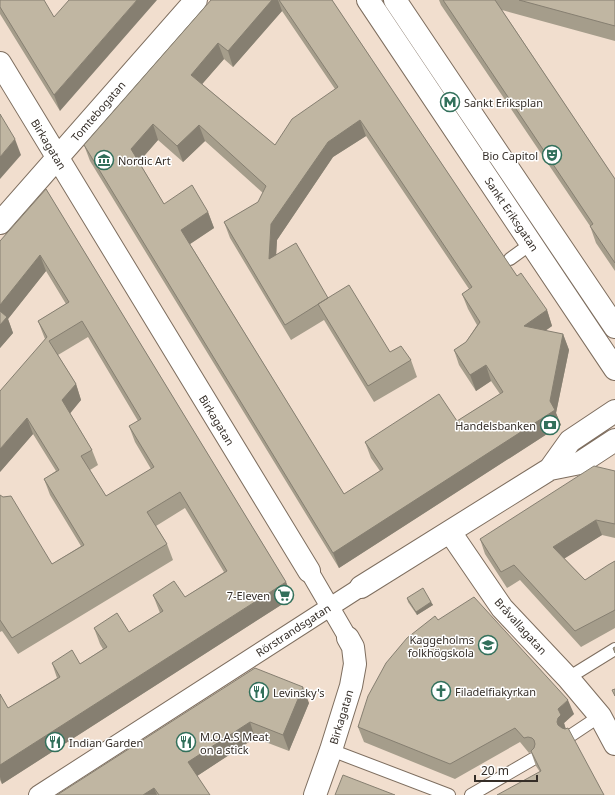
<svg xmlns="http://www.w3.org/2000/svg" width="615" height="795" font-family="'Noto Sans',sans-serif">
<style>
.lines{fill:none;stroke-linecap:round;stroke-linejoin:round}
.service-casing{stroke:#7e6e5f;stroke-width:14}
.pedestrian-casing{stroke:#7e6e5f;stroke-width:20}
.minor-casing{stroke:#7e6e5f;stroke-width:24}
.secondary-casing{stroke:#7e6e5f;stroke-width:24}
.service{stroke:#fff;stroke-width:12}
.pedestrian{stroke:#fff;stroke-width:18}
.minor{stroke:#fff;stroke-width:22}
.secondary{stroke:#fff;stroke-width:22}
.wall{fill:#a59d8b;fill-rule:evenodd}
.shaded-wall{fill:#867f71}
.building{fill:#c0b6a2;stroke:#867f71;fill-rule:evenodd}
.labels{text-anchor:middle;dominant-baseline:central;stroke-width:3;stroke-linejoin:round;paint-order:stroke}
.poi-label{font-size:11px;fill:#352e28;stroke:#fff;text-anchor:start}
.street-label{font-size:11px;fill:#352e28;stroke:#fff}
</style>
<rect width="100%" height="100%" fill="#f1dece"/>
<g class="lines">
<defs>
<path id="service" d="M510,259l22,-16
M568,678l47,-29
M570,736l30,-20
M331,750l118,45
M471,795l62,-36"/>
<path id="pedestrian" d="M309,571l39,67
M38,795l323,-208"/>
<path id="minor" d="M0,63l309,508
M0,223l196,-223
M550,469l20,-28 45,-30
M450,532l52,76 66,70 32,38 15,28
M361,587l189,-118 30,-6 35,-23
M315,795l16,-45 20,-64 4,-22 -2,-17 -5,-9"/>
<path id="secondary" d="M368,0l247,369
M395,0l57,85 163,242"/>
</defs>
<use href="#service" class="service-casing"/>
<use href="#pedestrian" class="pedestrian-casing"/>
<use href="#minor" class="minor-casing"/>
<use href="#secondary" class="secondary-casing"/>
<use href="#service" class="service"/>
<use href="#pedestrian" class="pedestrian"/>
<use href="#minor" class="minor"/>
<use href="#secondary" class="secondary"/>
</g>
<path class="wall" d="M0,0h44l16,111 -60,-97z
M211,0h121l185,276 30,34 5,16 -7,5 18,3 6,16 -13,63 5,12 -222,143 -249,-407 -6,-16zM282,11l53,78 -60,56 -73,-61 22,-25 9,8zM366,136l103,153 -7,5 6,15 9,16 -11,17 -12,8 5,15 17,26 15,-10 9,13 -43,27 -92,21 6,16 9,13 -36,23 -154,-250 24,-16 -6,-16 -44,-8 -25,-42 19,-22 25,22 22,-21 58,52 -5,9 -34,20 6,16 61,102 33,-20 50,82 43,-25 -6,-17 -21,-8 -62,-54 -52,-43 1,-15 56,-83z
M439,0h176v41l-113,-31 113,169v92l-19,-28 -6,-17 -149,-221z
M46,189l240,393 6,16 -290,186 -2,-4v-86l8,14 49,-30 -5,-15 28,1 23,-15 -3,-5 -6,-16 35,4 31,-19 -7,-18 32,2 39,-25 -39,-64 -29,18 11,18 6,16 -155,94 -16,-23 -2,1v-137l52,69 29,-18 -31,-51 -6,-16 12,-8 -23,-37 -33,38 45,-133 -7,-18 28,-17 -20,-33 -38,48 5,14 -13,15v-107zM88,337l50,84 -9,5 6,16 16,27 -45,27 -16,-26 8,-5 -6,-15 -22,-37 11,-13 -5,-16 -18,-29z
M615,471v67l-13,-3 -38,23 21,22 30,-19v67l-34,19 -61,-67 -13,8 -22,-34 -5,-15z
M407,598l24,4 2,3 -16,10 -9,-13z
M438,620l136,94 -10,9 2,6 38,66 -64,-23 -4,-6 -5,-14 -2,1 -9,-11 -65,37 -91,-37 -6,-15z
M255,668l54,35 -20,48 -34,-13 -58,38 13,19h-153z"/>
<path class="shaded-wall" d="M137,0h20l-97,111 -6,-16z
M272,0h6l4,11 -49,56 -5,-16z
M218,43l6,16 -27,31 -6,-15z
M360,120l6,16 -33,21 -56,83 -2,35 -6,-16 2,-35 57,-82z
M153,124l5,16 -21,24 -6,-15z
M199,125l6,16 -22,21 -6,-16z
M15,139l6,16 -21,24v-22z
M208,212l6,16 -27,18 -6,-16z
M40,255l6,16 -38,48 5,14 -13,15v-43z
M547,310l5,16 -23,16 -5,-16z
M563,334l6,16 -13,63 5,12 -222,143 -6,-15 217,-152z
M486,365l5,16 -15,10 -6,-16z
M76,384l5,16 -13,16 -6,-16z
M27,418l6,16 -33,38v-23z
M596,520l6,15 -43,27 -6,-15z
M286,582l6,16 -290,186 -2,-7v-12z
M431,602l2,3 -16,10 -1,-3z
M303,687l6,16 -20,48 -6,-16z
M568,700l6,14 -10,9 2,7 -3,7 -6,-15 1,-13z
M250,722l5,16 -61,40 -6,-16z
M154,788l3,7h-14z"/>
<path class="building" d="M0,0h44l10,17 15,-17h68l-83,95 -54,-88z
M211,0h61l-44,51 -10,-8 -27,32 84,70 17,-26 46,-32 -59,-87h53l185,276 4,-3 26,37 -23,16 39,8 -13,67 5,9 -222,143 -249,-408zM360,120l112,167 -10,7 18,28 -14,20 -12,8 16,25 16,-10 17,27 -46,29 -18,-27 -74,48 18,27 -39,25 -163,-264 27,-18 -16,-27 -28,19 -33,-55 22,-25 24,22 22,-21 67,61 -8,16 -34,20 61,103 43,-27 -32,-55 -27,16 2,-35 57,-82z
M443,0h52l120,179v84l-25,-37 3,-2z
M519,0h96v26z
M0,114l15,25 -15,18z
M46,189l240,393 -286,183v-71l8,14 52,-31 -8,-14 20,-13 8,14 27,-17 -13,-19 23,-15 12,19 34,-21 -10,-16 21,-14 11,16 42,-26 -47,-79 -33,20 20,32 -155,94 -12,-18v-125l3,2 8,-1 41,68 32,-19 -40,-66 15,-9 -32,-52 -27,31v-58l47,-54 -9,-16 31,-19 -29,-47 -40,50v-64zM82,321l59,98 -12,7 25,41 -48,29 -25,-40 11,-6 -30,-50 14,-16 -27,-43z
M349,285l41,67 11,-6 10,14 -43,26 -50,-82z
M0,311l7,6 -7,8z
M594,466l21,5v53l-19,-4 -43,27 32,33 23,-15 7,-4v49l-40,21 -61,-66 -13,7 -21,-33z
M423,588l8,14 -15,10 -9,-14z
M474,597l94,103 -10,9 3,6 -3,3 -1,4 1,3 4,3 3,1 3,-1 36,67h-107l44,-24 -10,-20 3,-3 1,-4 -1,-4 -2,-2 -4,-1 -4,1 -9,-10 -65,36 -92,-37 10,-31 18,-33 21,-25 28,-22 3,4z
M615,647v6l-2,-5z
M255,668l48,19 -20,48 -33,-13 -62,40 22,33h-51l-5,-7 -11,7h-86z
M615,689v7l-3,-6z
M343,775l52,20h-60z"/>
<defs>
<symbol id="metro-ring" viewBox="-11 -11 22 22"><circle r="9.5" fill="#fff" stroke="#32705b" stroke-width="1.5"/><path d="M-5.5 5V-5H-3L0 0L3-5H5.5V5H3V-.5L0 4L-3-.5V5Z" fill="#32705b"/></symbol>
<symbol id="theatre-ring" viewBox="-11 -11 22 22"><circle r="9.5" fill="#fff" stroke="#32705b" stroke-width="1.5"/><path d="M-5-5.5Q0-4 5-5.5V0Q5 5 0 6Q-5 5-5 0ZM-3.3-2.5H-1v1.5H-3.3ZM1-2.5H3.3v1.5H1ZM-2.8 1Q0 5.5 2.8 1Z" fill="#32705b"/></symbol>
<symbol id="museum-ring" viewBox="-11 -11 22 22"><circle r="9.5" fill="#fff" stroke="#32705b" stroke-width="1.5"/><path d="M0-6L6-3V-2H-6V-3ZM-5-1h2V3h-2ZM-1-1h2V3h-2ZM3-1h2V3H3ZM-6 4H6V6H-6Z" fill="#32705b"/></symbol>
<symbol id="bank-ring" viewBox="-11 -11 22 22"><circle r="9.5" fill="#fff" stroke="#32705b" stroke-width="1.5"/><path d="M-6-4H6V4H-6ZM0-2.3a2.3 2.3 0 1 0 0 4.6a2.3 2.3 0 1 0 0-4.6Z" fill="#32705b"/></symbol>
<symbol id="supermarket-ring" viewBox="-11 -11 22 22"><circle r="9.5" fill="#fff" stroke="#32705b" stroke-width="1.5"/><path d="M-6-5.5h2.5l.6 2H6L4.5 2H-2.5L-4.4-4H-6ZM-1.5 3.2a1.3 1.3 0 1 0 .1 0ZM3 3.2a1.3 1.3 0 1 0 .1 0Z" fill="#32705b"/></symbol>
<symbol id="school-ring" viewBox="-11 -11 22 22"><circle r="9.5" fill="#fff" stroke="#32705b" stroke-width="1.5"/><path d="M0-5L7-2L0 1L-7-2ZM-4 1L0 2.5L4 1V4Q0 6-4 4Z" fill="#32705b"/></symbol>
<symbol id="church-ring" viewBox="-11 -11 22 22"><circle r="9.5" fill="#fff" stroke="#32705b" stroke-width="1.5"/><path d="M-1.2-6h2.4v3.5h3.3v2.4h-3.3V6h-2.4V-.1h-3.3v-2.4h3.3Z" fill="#32705b"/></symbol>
<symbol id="restaurant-ring" viewBox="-11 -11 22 22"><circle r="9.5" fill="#fff" stroke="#32705b" stroke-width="1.5"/><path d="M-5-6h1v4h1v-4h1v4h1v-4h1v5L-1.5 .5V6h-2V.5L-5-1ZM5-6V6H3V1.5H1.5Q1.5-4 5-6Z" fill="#32705b"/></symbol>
</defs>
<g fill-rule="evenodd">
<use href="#metro-ring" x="439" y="91" width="22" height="22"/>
<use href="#theatre-ring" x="541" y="144" width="22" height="22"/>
<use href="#museum-ring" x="93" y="149" width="22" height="22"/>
<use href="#bank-ring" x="539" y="414" width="22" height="22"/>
<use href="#supermarket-ring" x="273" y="584" width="22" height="22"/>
<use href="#school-ring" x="477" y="634" width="22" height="22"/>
<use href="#church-ring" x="430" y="680" width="22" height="22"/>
<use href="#restaurant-ring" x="248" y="681" width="22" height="22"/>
<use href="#restaurant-ring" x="44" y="731" width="22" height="22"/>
<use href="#restaurant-ring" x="175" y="731" width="22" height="22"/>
</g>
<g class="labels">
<g class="poi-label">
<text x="464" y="102">Sankt Eriksplan</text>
<text x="538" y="155" text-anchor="end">Bio Capitol</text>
<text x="118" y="160">Nordic Art</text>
<text x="536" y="425" text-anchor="end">Handelsbanken</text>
<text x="270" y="595" text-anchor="end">7-Eleven</text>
<text x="474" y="639" text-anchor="end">Kaggeholms<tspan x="474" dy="13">folkhögskola</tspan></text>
<text x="455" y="691">Filadelfiakyrkan</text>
<text x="273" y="692">Levinsky's</text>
<text x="200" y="736">M.O.A.S Meat<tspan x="200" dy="13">on a stick</tspan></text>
<text x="69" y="742">Indian Garden</text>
</g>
<g class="street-label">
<text transform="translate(98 111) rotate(-49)">Tomtebogatan</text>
<text transform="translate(49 144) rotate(59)">Birkagatan</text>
<text transform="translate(512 214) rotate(56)">Sankt Eriksgatan</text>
<text transform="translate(217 420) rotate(59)">Birkagatan</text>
<text transform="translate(521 626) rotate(48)">Bråvallagatan</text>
<text transform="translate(293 630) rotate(-33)">Rörstrandsgatan</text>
<text transform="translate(341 717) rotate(-73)">Birkagatan</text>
</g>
</g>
<path d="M475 775v6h62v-6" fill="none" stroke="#352e28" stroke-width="2"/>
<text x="481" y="775" font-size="12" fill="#352e28" stroke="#ffffff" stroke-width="3" paint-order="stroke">20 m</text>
</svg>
